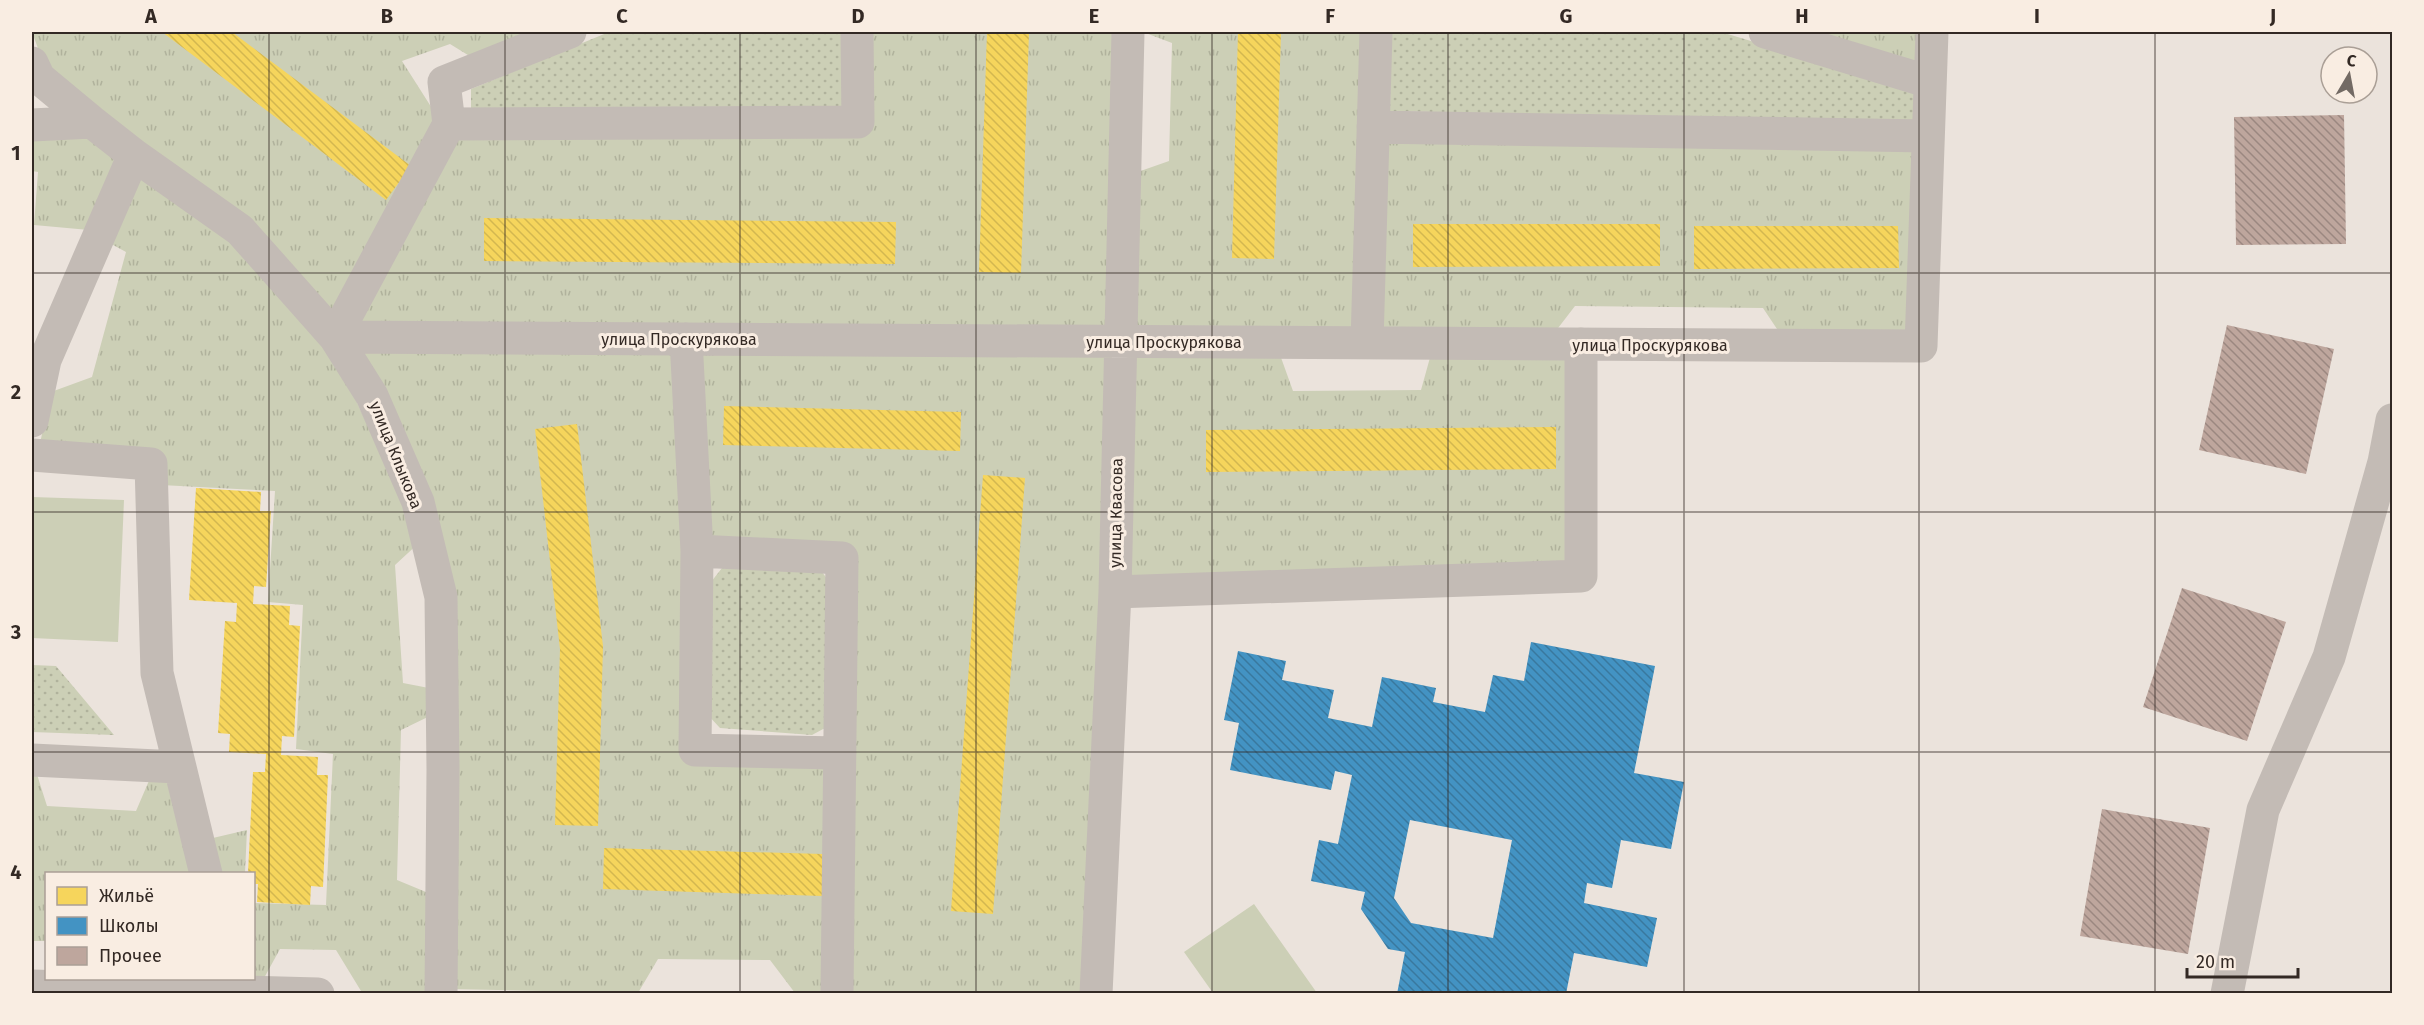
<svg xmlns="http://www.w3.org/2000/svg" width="2424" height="1025" font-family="'Fira Sans',sans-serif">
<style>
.grass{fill:url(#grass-tufts)}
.park{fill:url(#park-dots)}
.pitch{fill:#cccfb6}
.homes{fill:url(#homes-back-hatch)}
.schools{fill:url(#schools-back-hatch);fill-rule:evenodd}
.building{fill:url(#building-back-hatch)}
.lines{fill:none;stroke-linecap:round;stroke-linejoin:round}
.minor{stroke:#c3bbb5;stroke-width:33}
.grid{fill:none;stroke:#332924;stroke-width:1.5;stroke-opacity:0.55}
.labels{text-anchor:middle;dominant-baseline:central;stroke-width:6;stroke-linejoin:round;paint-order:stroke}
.street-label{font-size:16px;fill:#332924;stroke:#f9ede2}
.neatline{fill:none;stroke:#332924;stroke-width:2}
.grid-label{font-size:20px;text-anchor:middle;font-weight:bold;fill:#332924}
</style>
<defs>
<pattern id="grass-tufts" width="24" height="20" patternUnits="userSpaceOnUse" patternTransform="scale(1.5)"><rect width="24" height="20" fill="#cccfb6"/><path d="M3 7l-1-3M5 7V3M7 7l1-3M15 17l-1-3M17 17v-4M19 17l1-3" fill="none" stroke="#b0b29c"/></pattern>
<pattern id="park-dots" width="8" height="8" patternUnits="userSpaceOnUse" patternTransform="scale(1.5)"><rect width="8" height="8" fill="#cccfb6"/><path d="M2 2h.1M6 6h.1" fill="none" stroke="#b0b29c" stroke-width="1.8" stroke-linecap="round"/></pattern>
<pattern id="homes-back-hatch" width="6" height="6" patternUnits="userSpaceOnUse" patternTransform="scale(1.5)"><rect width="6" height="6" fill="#f6d55c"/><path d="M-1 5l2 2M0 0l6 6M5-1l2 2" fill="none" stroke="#d3b750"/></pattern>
<pattern id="schools-back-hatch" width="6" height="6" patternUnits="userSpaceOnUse" patternTransform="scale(1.5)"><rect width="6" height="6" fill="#4393c3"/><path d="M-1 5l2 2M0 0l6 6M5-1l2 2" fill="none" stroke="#39789e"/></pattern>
<pattern id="building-back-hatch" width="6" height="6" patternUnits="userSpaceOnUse" patternTransform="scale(1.5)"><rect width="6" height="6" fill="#bea69d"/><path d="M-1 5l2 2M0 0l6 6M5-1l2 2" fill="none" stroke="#9b8780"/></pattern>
</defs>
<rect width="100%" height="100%" fill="#ebe3dc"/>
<path class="grass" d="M32,32h511l-67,28 -26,-16 -48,17 40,63 -108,197 -287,-248z
M867,32h252l-9,302 -763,-3 106,-202z
M1143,32h224l-8,299 -230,-1 3,-156 37,-13 3,-118z
M1793,32h131l-2,39z
M79,129l39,27 -29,74 -55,-5 4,-53 -6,-1v-39z
M1380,135l539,11 -9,189h-129l-18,-27 -188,-2 -20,26 -180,-1z
M136,165l99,71 95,108 91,197 -26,24 8,118 31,6v25l-33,16 -4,150 41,17 -3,94h-74l-25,-41 -56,-1 -22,40 -4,-11v-75l72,2 7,-151 -37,-5 7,-144 -35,-3 7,-111 -114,-6 -122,-37 12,-56 41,-15 34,-125 -22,-12z
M351,345l329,2 9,409 144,5 -2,232h-36l-25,-33 -112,-1 -20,34 -189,-4v-391z
M692,347l420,4 -24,642h-247l7,-440 -146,-7z
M1127,351l152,1 14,39 128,-1 10,-36 141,1 -1,209 -448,17z
M32,765h2l13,41 89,5 18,-42 21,2 27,102 -156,1v67h-14z
M247,830l-2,43h-36l-9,-32z"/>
<path class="park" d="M609,32h236l1,74 -375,5v-22z
M1391,32h330l199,60v32l-530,-13z
M722,568l100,4 9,12 -6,144 -13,7 -92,-7 -13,-14 4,-132z
M32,665l24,1 58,69 -82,-3z"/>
<path class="pitch" d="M32,497l92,3 -6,142 -86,-4z
M1254,904l63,89h-104l-29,-41z"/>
<path class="homes" d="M162,32h70l179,134 -25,34z
M987,32h42l-8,241 -42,-1z
M1238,32h43l-7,227 -42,-1z
M484,218l412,4 -1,42 -411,-3z
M1413,224h247v42l-247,1z
M1694,226h204l1,42 -205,1z
M724,406l237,6 -1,39 -237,-6z
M577,424l26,222 -5,180 -43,-1 5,-176 -25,-220z
M1556,427v42l-350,3v-42z
M983,475l42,3 -32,436 -42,-3z
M196,488l65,4 -1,19h11l-5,76 -12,-1 -1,18 37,2 -1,19 11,1 -6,111 -12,-1 -1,19 37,2 -1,18h11l-5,112 -12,-1 -1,19 -53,-3 1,-18h-4v-11h-6l5,-101h12l1,-18 -37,-2 1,-18 -12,-1 7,-112 11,1 1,-19 -48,-3z
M604,848l219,6 -1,42 -219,-7z"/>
<path class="schools" d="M1531,642l124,24 -21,107 50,9 -13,67 -50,-9 -9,48 -25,-5 -3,20 73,15 -10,49 -73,-14 -8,41h-169l8,-42 -17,-3 -27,-40 4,-17 -54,-11 8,-41 19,4 14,-69 -17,-4 -4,19 -101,-20 9,-47 -15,-3 14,-69 48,10 -4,19 52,10 -6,28 44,9 10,-50 54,11 -3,14 52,10 8,-37 31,6zM1410,820l102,20 -19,98 -82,-15 -17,-25z"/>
<path class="building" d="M2344,115l2,129 -110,1 -2,-128z
M2227,325l107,24 -28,125 -107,-24z
M2182,588l104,34 -39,119 -104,-34z
M2102,809l108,19 -22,126 -108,-18z"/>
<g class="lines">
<path class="minor" d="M570,32l-126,50 5,42 409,-2 -1,-90
M1765,32l165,50
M32,63l7,15 53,44 42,33 106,75 95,107 37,59 46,106 23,95 2,172 -2,225
M449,124l-114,213 1586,9 11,-314
M32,125l60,-3
M1373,127l555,9
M686,339l11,212 -2,199 145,3
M1367,343l9,-311
M32,421l13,-61 89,-205
M32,455l119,9 6,209 49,201
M697,551l145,7 -5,436
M1115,592l466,-16v-232
M32,760l146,7
M32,986l286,8
M1096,994l19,-402 13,-560
M2227,994l36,-184 66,-153 55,-195 8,-42"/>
</g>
<path class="grid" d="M269,32v962M505,32v962M740,32v962M976,32v962M1212,32v962M1448,32v962M1684,32v962M1919,32v962M2155,32v962M32,273h2360M32,512h2360M32,752h2360"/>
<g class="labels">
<g class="street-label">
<text x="679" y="339">улица Проскурякова</text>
<text x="1164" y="342">улица Проскурякова</text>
<text x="1650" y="345">улица Проскурякова</text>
<text transform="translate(396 455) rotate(68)">улица Клыкова</text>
<text transform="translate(1116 513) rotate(-89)">улица Квасова</text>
</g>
</g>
<rect width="2424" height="1025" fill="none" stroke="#f9ede2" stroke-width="66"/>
<rect x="45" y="872" width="210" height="108" fill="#f9ede2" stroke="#aa9f96" stroke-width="1.5"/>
<rect x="57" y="887" width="30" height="18" fill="#f6d55c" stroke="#aa9f96" stroke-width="1.5"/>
<text x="99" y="902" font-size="18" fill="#332924">Жильё</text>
<rect x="57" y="917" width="30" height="18" fill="#4393c3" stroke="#aa9f96" stroke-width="1.5"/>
<text x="99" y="932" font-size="18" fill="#332924">Школы</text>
<rect x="57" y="947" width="30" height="18" fill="#bea69d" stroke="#aa9f96" stroke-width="1.5"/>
<text x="99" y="962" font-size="18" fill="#332924">Прочее</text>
<g transform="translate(2349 75) rotate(10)"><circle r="28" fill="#f9ede2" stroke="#aa9f96" stroke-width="1.5"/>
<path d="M0-4.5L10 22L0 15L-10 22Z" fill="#736a64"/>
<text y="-9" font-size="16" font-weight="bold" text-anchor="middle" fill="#332924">С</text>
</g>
<path d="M2187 968v9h111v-9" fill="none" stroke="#332924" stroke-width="3"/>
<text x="2196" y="968" font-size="18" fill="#332924" stroke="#f9ede2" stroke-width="4.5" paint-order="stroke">20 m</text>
<rect x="33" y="33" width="2358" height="959" class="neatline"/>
<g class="grid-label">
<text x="151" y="23">A</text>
<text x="387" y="23">B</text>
<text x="622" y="23">C</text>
<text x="858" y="23">D</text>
<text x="1094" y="23">E</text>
<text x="1330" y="23">F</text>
<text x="1566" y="23">G</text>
<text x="1802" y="23">H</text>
<text x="2037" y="23">I</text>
<text x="2273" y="23">J</text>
<text x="16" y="160">1</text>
<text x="16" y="399">2</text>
<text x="16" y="639">3</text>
<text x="16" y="879">4</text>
</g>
</svg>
